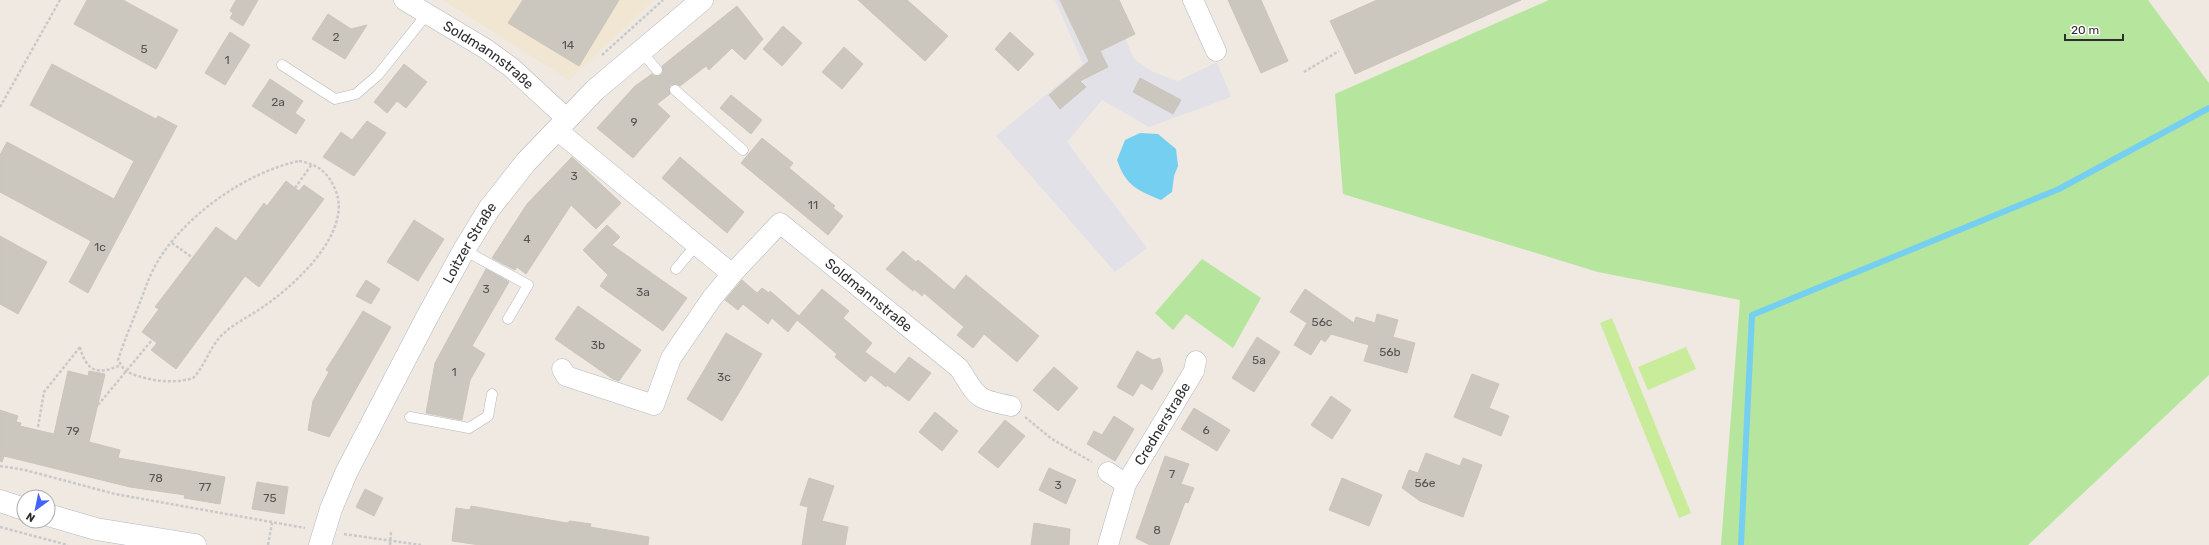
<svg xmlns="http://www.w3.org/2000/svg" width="2209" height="545" font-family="Rubik,sans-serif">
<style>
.industrial{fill:#e3e1e8}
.education{fill:#f0e6d1}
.green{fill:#b6e59e}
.pitch{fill:#c9ec9a}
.water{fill:#75cff0}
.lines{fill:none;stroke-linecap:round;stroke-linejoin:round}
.stream{stroke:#75cff0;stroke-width:6}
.building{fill:#cbc7bf;stroke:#cbc5ba}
.service-casing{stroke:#b4b7c1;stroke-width:11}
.minor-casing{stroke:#b4b7c1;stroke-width:21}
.secondary-casing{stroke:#b4b7c1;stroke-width:23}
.path{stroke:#c9c9c9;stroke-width:2.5;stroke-dasharray:3 2;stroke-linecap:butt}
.service{stroke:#fff;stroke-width:10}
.minor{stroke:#fff;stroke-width:20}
.secondary{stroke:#fff;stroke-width:22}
.labels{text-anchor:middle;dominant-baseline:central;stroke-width:3.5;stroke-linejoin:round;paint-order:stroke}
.number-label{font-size:12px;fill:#555452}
.street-label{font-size:14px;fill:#2e2e2e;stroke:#fff}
</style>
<rect width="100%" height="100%" fill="#efe9e1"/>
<path class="industrial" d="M1055,0h54l25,59 19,13 25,9 39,-19 14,35 -82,30 -47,-27 -35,42 80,106 -32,24 -119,-136 87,-72z"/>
<path class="education" d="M443,0h211l-85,80z"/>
<path class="green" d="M1549,0h599l61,83v292l-181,170h-307l19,-245 -142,-28 -255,-78 -8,-100z
M1202,259l59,39 -28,50 -47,-34 -13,16 -18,-17z"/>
<path class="pitch" d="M1612,318l79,195 -12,5 -79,-195z
M1686,347l10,22 -48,21 -10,-23z"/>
<path class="water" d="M1140,133l18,1 18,15 2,17 -4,10 -2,16 -11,8c-24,-10 -35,-14 -44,-40l8,-20z"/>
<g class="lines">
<path class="stream" d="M1741,545l11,-230 307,-126 150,-81"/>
</g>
<path class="building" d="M87,0h36l55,30 -22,39 -82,-45z
M236,0h22l-15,26 -13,-8 3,-5 -3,-2z
M523,0h96l-40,66 -71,-43z
M858,0h49l41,36 -23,25z
M1060,0h59l16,34 -35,17 8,16 -28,14 6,6 -26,22 -11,-14 40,-34z
M1228,0h33l27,61 -27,12z
M1377,0h144l-166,74 -25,-53z
M737,6l26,33 -18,21 -13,-12 -23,22 -3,-4 -26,20 -4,-2 -6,1 -1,4 1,5 -13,10 13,12 -37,42 -36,-30 38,-42 17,-12 3,2 6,-1 2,-3 -1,-6z
M328,14l23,15 16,-4 -22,34 -33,-20z
M783,26l19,17 -20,23 -19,-17z
M230,32l20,13 -25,40 -20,-12z
M1010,32l24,22 -16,17 -23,-22z
M844,47l19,17 -21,25 -20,-17z
M52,64l104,55 2,-3 19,10 -89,167 -19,-11 22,-41 -91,-49v-37l7,-13 107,57 20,-38 -104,-56z
M404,64l23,18 -21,26 -9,-7 -10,12 -13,-11z
M1140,78l41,22 -8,14 -40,-22z
M270,79l33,22 -8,12 10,7 -9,14 -44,-28z
M731,95l31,25 -11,14 -31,-26z
M367,121l19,12 -32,43 -31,-19 18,-25 11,8z
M762,138l31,25 -4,5 46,38 -2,2 10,8 -15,19 -87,-72z
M572,157l49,46 -25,26 -25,-24 -45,69 -9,-7 -2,3 -23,-12 35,-54z
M680,157l64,55 -17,21 -65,-55z
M286,181l13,10 5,-6 20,14 -65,88 -14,-11 -69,93 -25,-19 6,-7 -15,-11 17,-23 -4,-2 61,-80 20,14 28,-38 3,3z
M414,220l30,19 -26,42 -31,-19z
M607,225l13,12 -8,8 75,53 -24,33 -63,-45 8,-11 -25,-25z
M0,236l47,26 -29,52 -18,-10z
M903,251l13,11 2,-2 36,30 12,-15 73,61 -22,26 -33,-28 -11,14 -16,-13 7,-8 -40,-34 -2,3 -8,-7 -1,2 -27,-22z
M486,269l23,13 -37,64 13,8 -15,26 -8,40 -36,-7 9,-50z
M366,280l14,9 -9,15 -15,-8z
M742,280l15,13 5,-5 7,5 1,-2 29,25 23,-27 27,22 -6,7 29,25 -7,9 30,22 14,-17 22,16 -22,28 -22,-16 -1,2 -15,-12 -6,7 -30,-25 2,-3 -40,-34 -9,12 -16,-14 -4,6 -25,-20 -5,6 -13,-10z
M1305,289l49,34 2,-6 19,6 2,-9 21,6 -5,17 22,6 -8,30 -43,-12 5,-16 -38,-11 -6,8 -4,-3 -10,16 -17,-10 13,-22 -17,-11z
M578,306l63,44 -22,31 -6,-2 -58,-40z
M363,311l28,16 -62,110 -21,-7 5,-29 16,-29 -3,-2z
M726,333l36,21 -40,67 -35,-22z
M1257,337l23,15 -26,40 -22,-14z
M1137,351l16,9 7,-2 3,13 -11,19 -11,-7 -8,13 -16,-9z
M1054,367l24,21 -20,23 -25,-21z
M68,371l20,5 1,-5 16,3 -16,68 31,8 -2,8 107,19 -5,27 -36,-6 1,-3 -55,-8 -126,-31 -2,6 -2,-1v-51l18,6 -2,6 5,1 -1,3 34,8z
M1472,374l27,10 -10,24 20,8 -8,20 -47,-19z
M1331,396l20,14 -19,29 -21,-14z
M1194,408l36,22 -13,21 -36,-22z
M935,412l23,19 -16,20 -23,-19z
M1114,416l20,13 -19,32 -28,-17 7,-13 8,4z
M1005,420l20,16 -27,32 -20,-16z
M1426,453l34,13 3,-8 19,7 -19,52 -43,-16 -18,-13 7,-18 9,3z
M1165,456l24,8 -8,20 13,4 -6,15 -3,-1 -16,43h-19l-14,-7z
M1049,468l27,12 -10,24 -27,-14z
M809,478l25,8 -12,35 26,6 -3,18h-43l6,-38 -8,-2z
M1342,478l40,17 -13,31 -40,-16z
M257,482l31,5 -4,27 -32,-5z
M365,489l18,9 -9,18 -18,-9z
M471,506l96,17 3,-2 21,3 -1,3 59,10 -1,8h-168l-28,-4 4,-33 14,2z
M1034,523l36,6 -1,16h-38z"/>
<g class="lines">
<defs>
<path id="service" d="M640,50l17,20
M282,65l53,34 21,-5 22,-19 49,-61
M675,90l68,60
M464,250l64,35 -20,34
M676,269l21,-25
M410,417l59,11 19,-12 4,-22"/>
<g id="minor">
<path id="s1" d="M404,0l82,49 26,19 55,51"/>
<path d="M1193,0l23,51"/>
<path id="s2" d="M557,130l175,144 48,-51 179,145c19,29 15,31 52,38"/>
<path d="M562,369l4,7 88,29 17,-47 41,-60 20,-24"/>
<path d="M1108,472l18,12"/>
<path id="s3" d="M1108,545l18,-61 68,-113 2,-10"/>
</g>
<g id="secondary">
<path d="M0,501l24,8"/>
<path d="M48,515l48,14 99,16"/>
<path id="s4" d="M320,545l11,-36 15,-36 80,-154 38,-69 25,-41 37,-47 69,-72 107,-90"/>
</g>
</defs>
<use href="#service" class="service-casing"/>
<use href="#minor" class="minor-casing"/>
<use href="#secondary" class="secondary-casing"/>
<path class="path" d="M602,55l61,-55
M1304,72l35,-21
M0,107l60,-107
M299,161c18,3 29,11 36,28 20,44 -45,101 -78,122 -11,7 -23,13 -33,22 -14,12 -18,32 -31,45 -22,7 -48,2 -68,-7l-7,-11c5,-16 12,-32 18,-48 9,-21 12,-36 25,-56 29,-44 87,-84 138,-95z
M295,188l17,-24
M172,243l21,15
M80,347c6,24 18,29 40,18
M98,405l54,-65
M1025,417l27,22 40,23
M38,427l6,-35 36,-45
M0,466l25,4 90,24 190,34
M0,527l68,18
M344,534l77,11
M268,545l4,-22
M390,545l1,-13"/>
<use href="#service" class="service"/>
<use href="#minor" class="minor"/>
<use href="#secondary" class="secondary"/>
</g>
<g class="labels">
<g class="number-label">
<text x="336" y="37">2</text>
<text x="568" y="45">14</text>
<text x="144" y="49">5</text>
<text x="227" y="60">1</text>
<text x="278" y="102">2a</text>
<text x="634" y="122">9</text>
<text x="574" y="176">3</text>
<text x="813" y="205">11</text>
<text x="527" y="239">4</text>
<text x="100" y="247">1c</text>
<text x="486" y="289">3</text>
<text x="643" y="292">3a</text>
<text x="1322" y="322">56c</text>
<text x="598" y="345">3b</text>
<text x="1390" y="352">56b</text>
<text x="1259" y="360">5a</text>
<text x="454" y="372">1</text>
<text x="724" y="377">3c</text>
<text x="1206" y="430">6</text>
<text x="73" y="431">79</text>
<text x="1172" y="474">7</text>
<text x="156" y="478">78</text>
<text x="1425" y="483">56e</text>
<text x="1058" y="485">3</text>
<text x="205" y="487">77</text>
<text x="270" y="498">75</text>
<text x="1157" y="530">8</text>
</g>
<g class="street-label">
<text stroke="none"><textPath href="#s1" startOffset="101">Soldmannstraße</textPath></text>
<text stroke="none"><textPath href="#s4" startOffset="338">Loitzer Straße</textPath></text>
<text stroke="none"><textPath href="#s2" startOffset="411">Soldmannstraße</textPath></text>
<text stroke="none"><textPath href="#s3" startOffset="134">Crednerstraße</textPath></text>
</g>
</g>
<g transform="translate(36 509) rotate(213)"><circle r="19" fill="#ffffff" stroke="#ababab"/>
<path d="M0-3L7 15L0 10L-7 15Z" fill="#4264fb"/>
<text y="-6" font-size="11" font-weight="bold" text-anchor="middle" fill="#2e2e2e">N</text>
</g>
<path d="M2065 34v6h58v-6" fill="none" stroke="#2e2e2e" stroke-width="2"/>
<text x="2071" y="34" font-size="12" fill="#2e2e2e" stroke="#ffffff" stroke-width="3" paint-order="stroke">20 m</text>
</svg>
